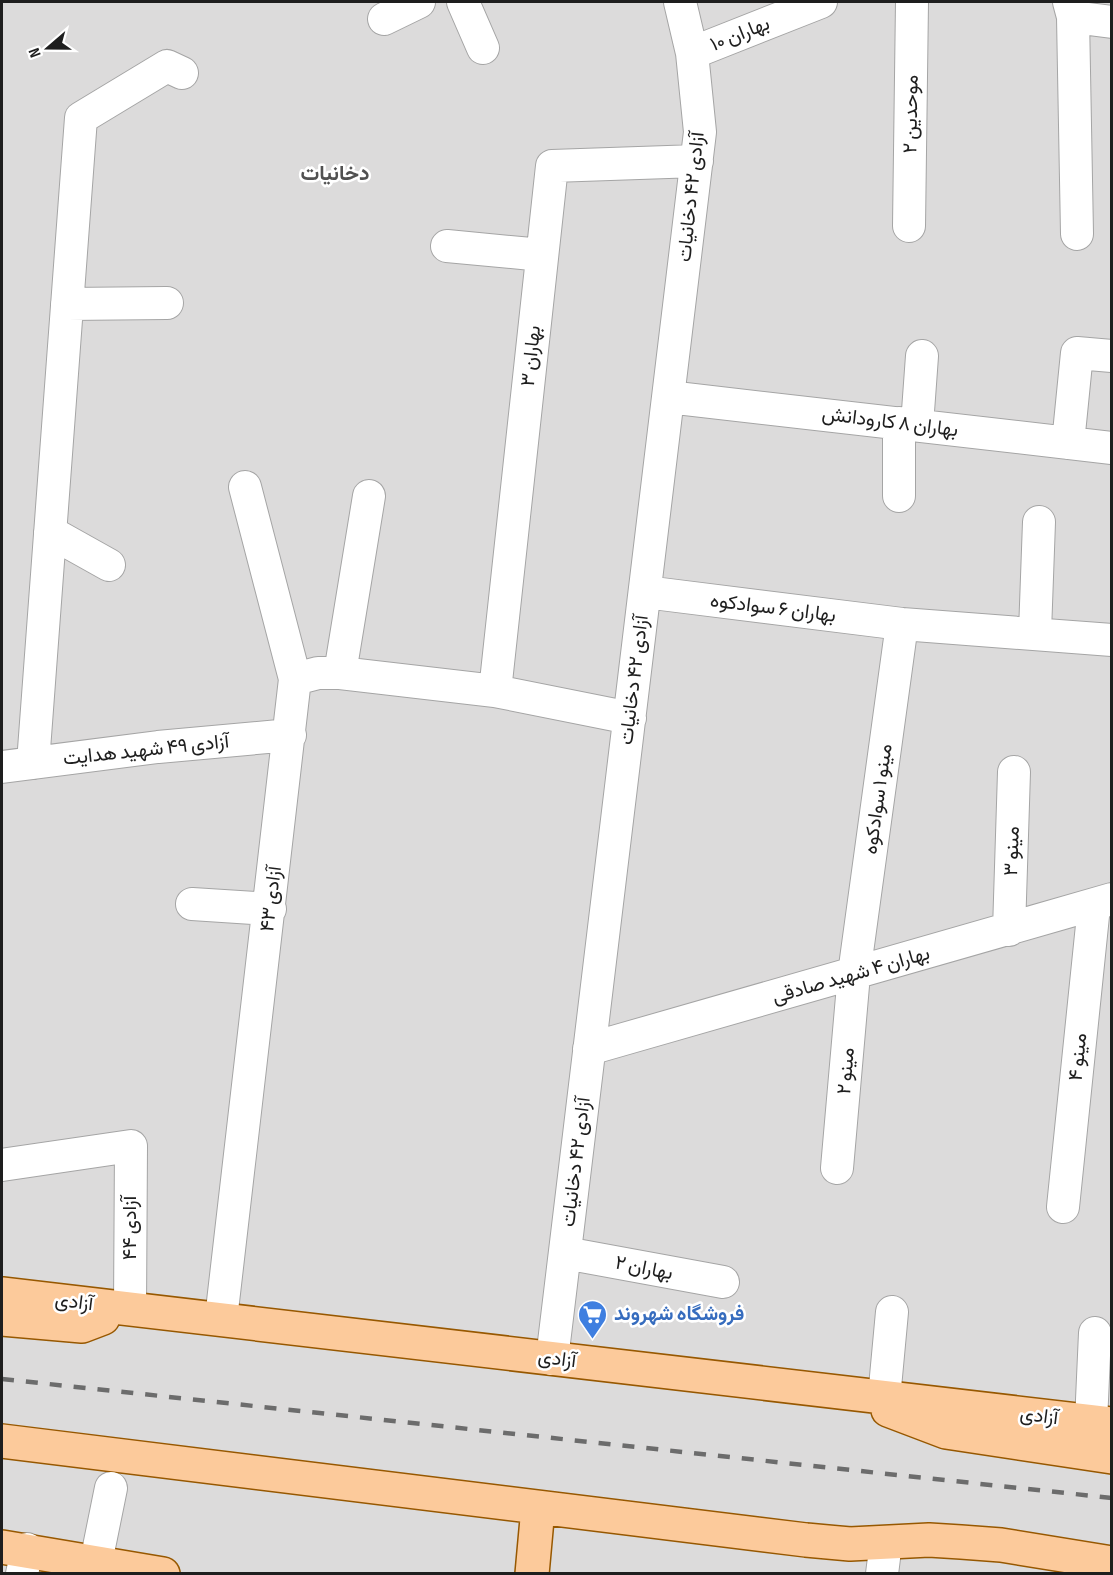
<svg xmlns="http://www.w3.org/2000/svg" width="1113" height="1575" font-family="'Sofia Sans Condensed',Vazirmatn,sans-serif">
<style>
.residential{fill:#dcdbdb}
.lines{fill:none;stroke-linecap:round;stroke-linejoin:round}
.minor-casing{stroke:#a5a5a5;stroke-width:34}
.major-casing{stroke:#975800;stroke-width:36}
.minor{stroke:#fff;stroke-width:32}
.major{stroke:#fcca9b;stroke-width:33}
.rail{stroke:#6c6c6c;stroke-width:4.5;stroke-dasharray:12 12;stroke-linecap:butt}
.labels{text-anchor:middle;dominant-baseline:central;stroke-width:5;stroke-linejoin:round;paint-order:stroke}
.street-label{font-size:20px;fill:#1e1e1e;stroke:#fff}
.shop-label{font-size:20px;font-weight:bold;fill:#366cbe;stroke:#fff;text-anchor:start}
.neighbourhood-label{font-size:21px;font-weight:bold;fill:#515151;stroke:#fff}
</style>
<rect width="100%" height="100%" fill="#efeae4"/>
<path class="residential" d="M2,2h1109v1571h-1109z"/>
<g class="lines">
<defs>
<path id="minor" d="M463,2l20,46
M1069,2l4,15 39,5
M1073,17l4,217
M384,19l35,-17
M692,53l129,-51
M909,226l3,-224
M447,246l95,9
M67,304l100,-1
M668,397l444,51
M917,425l5,-69
M1068,443l9,-90 35,3
M245,487l50,192
M899,496v-73
M50,532l59,33
M645,592l257,32 210,16
M1035,632l4,-110
M340,673l29,-177
M495,691l57,-525 145,-5
M33,763l48,-645 86,-52 15,7
M2,767l156,-20 132,-12
M192,904l78,5
M1009,930l5,-158
M589,1049l523,-150
M2,1165l129,-19 -1,163
M837,1168l17,-194 48,-350
M1063,1207l31,-301
M565,1253l158,29
M221,1319l74,-640 23,-6h22l155,18 135,27
M552,1359l148,-1227 -8,-79 -12,-51
M884,1398l8,-86
M1091,1422l4,-89
M96,1562l15,-74
M22,1574l5,-25
M882,1574l4,-32"/>
<path id="major" d="M2,1294l1110,130
M2,1319l80,7 21,-8
M888,1410l58,22 166,25
M2,1441l804,99 44,4 79,-4 32,2 40,3 111,18
M2,1547l161,27
M532,1574l6,-66"/>
</defs>
<use href="#minor" class="minor-casing"/>
<use href="#major" class="major-casing"/>
<use href="#minor" class="minor"/>
<use href="#major" class="major"/>
<path class="rail" d="M2,1379l1110,119"/>
</g>
<defs>
<symbol id="supermarket-pin" viewBox="-11 -11 22 30"><path d="M0 17L-7.5 6A9.5 9.5 0 1 1 7.5 6Z" fill="#3f7fe0" stroke="#fff"/><path d="M-6-5.5h2.5l.6 2H6L4.5 2H-2.5L-4.4-4H-6ZM-1.5 3.2a1.3 1.3 0 1 0 .1 0ZM3 3.2a1.3 1.3 0 1 0 .1 0Z" fill="#fff"/></symbol>
</defs>
<g fill-rule="evenodd">
<use href="#supermarket-pin" x="576" y="1298" width="33" height="45"/>
</g>
<g class="labels">
<g class="street-label">
<text transform="translate(740 34) rotate(-22)">بهاران ۱۰</text>
<text transform="translate(911 114) rotate(-89)">موحدین ۲</text>
<text transform="translate(691 197) rotate(-84)">آزادی ۴۲ دخانیات</text>
<text transform="translate(531 356) rotate(-84)">بهاران ۳</text>
<text transform="translate(890 422) rotate(7)">بهاران ۸ کارودانش</text>
<text transform="translate(773 608) rotate(7)">بهاران ۶ سوادکوه</text>
<text transform="translate(634 680) rotate(-83)">آزادی ۴۲ دخانیات</text>
<text transform="translate(146 750) rotate(-6)">آزادی ۴۹ شهید هدایت</text>
<text transform="translate(878 799) rotate(-82)">مینو ۱ سوادکوه</text>
<text transform="translate(1012 851) rotate(-88)">مینو ۳</text>
<text transform="translate(271 899) rotate(-83)">آزادی ۴۳</text>
<text transform="translate(851 975) rotate(-16)">بهاران ۴ شهید صادقی</text>
<text transform="translate(1078 1057) rotate(-84)">مینو ۴</text>
<text transform="translate(846 1071) rotate(-85)">مینو ۲</text>
<text transform="translate(576 1162) rotate(-83)">آزادی ۴۲ دخانیات</text>
<text transform="translate(130 1228) rotate(-90)">آزادی ۴۴</text>
<text transform="translate(644 1268) rotate(11)">بهاران ۲</text>
<text transform="translate(74 1302) rotate(7)">آزادی</text>
<text transform="translate(557 1359) rotate(7)">آزادی</text>
<text transform="translate(1039 1416) rotate(7)">آزادی</text>
</g>
<g class="shop-label">
<text x="614" y="1314">فروشگاه شهروند</text>
</g>
<g class="neighbourhood-label">
<text x="335" y="173">دخانیات</text>
</g>
</g>
<rect width="1113" height="1575" fill="none" stroke="#1e1e1e" stroke-width="6"/>
<g transform="translate(48 48) rotate(250)" stroke="#ffffff" stroke-width="4.5" paint-order="stroke">
<path d="M0-4.5L10 22L0 15L-10 22Z" fill="#1e1e1e"/>
<text y="-9" font-size="16" font-weight="bold" text-anchor="middle" fill="#1e1e1e">N</text>
</g>
</svg>
